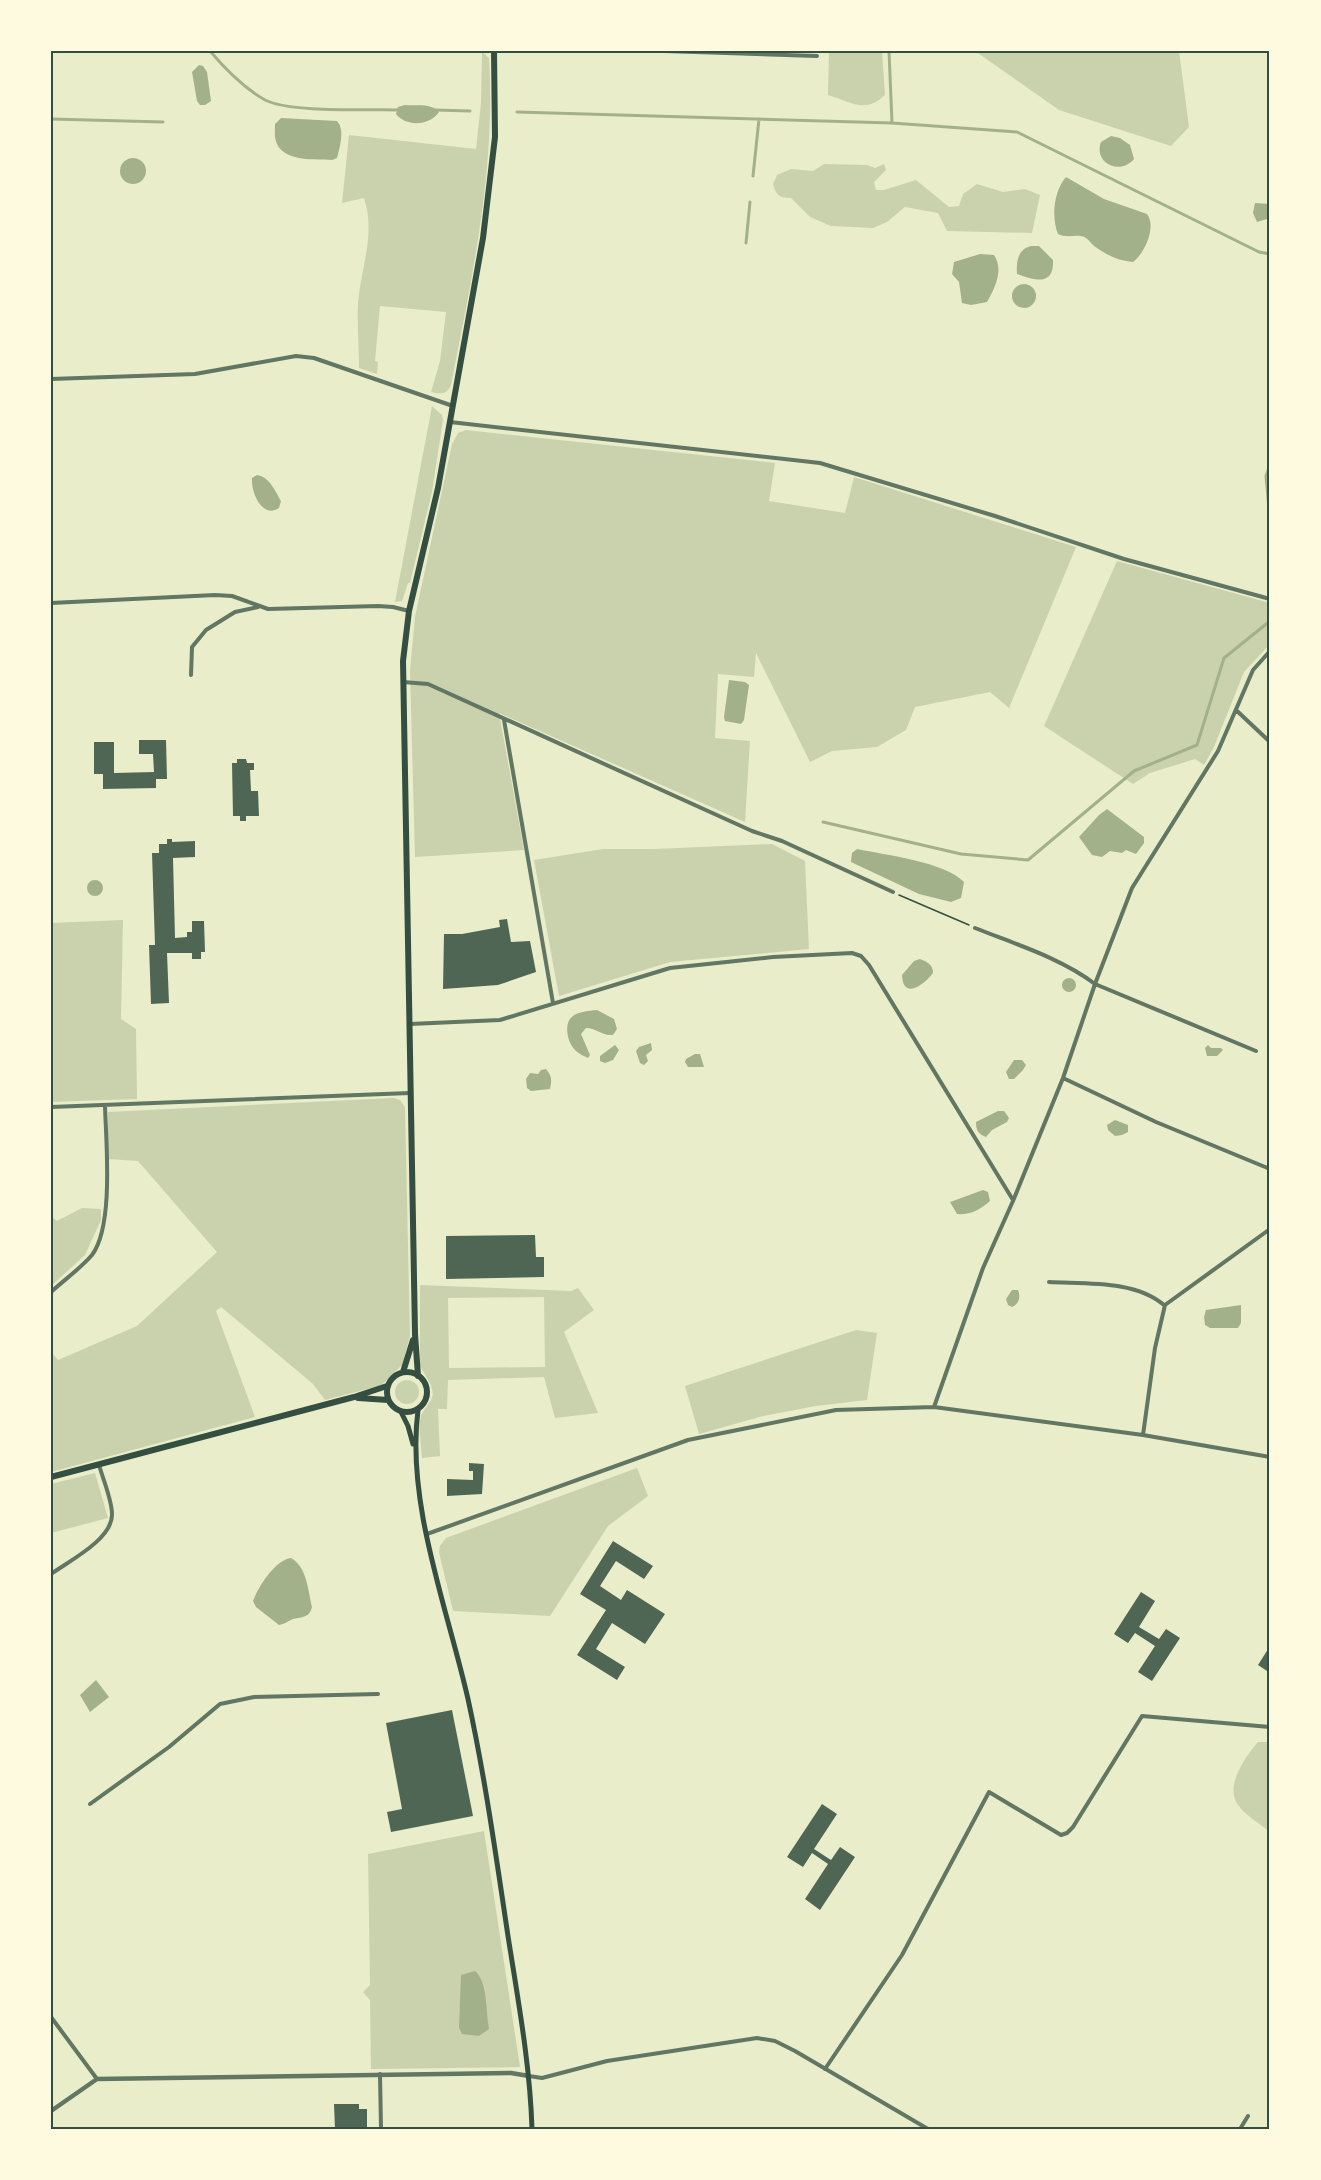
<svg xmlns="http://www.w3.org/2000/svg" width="1321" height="2180" font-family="'PT Serif',serif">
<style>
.green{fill:#cad2ad;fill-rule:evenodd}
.water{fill:#a3b18a}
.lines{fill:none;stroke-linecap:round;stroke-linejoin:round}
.stream{stroke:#a3b18a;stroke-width:3}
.building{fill:#4f6655}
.path{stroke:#344e41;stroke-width:1.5}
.minor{stroke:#617663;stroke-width:4}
.tertiary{stroke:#617663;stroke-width:4.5}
.secondary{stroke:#344e41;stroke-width:5}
.primary{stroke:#344e41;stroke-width:6}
.neatline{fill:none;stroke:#344e41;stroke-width:2}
</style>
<rect width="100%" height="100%" fill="#e9edc9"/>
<path class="green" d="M829,51h53l3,44c-20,19 -34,7 -57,0z
M975,51h204l10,76 -18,19 -112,-36z
M482,52l7,6c7,110 -17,220 -38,327 -4,10 -11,9 -20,7l9,-31 6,-49 -66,-6 -5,55 3,1 -1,12 -18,-6c0,-22 -2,-44 -1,-65 3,-36 18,-69 6,-105l-22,5 7,-68 127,14 5,-46z
M824,164l43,1 8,3 9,-4 2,6 -12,12 2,8h8l32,-10 33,27 10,-1 4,-12 14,-10 26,8 22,-3 15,6 -8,38 -85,-2 -9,-18 -33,-6 -18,15 -14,6 -42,-2 -21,-9 -19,-19c-12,0 -15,-3 -18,-14l4,-9 14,-6 22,2z
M432,406l10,9 1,5 -11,72 -22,91h-2l-6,18 -7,1z
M466,430l309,33 -6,38 76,12 9,-36 222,70 -67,161 -19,-16 -75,15 -9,23 -29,17 -45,4 -22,11 -54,-109 -2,24 -36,-3 -3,64 35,3 -5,81 -246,-109 25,137 -109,7 -5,-187 5,-53 37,-173 6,-11z
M1117,561l153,42v41l-26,28 -30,75 -10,18 -9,-6 -45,14 -17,11 -89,-58z
M772,844l33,17 4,88 -139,13 -111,34 -25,-136 69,-11h51z
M123,920l-2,99 15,10 1,70 -86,3v-179z
M394,1098l6,2 5,7 5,229 -8,29 -17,17 -6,4 -54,14 -12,-16 -92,-77 -5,4 39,106 -204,55v-120l7,8 79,-34 80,-74 -79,-91 -30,-2v-47z
M82,1208l19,1v11l-16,35 -34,31v-70l6,5z
M420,1285l151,6 7,-3 16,22 -30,22 34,81 -43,5 -11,-41 -96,3 -1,29h-9l2,47 -18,2 -3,-32 2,-11 10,-15 2,-6 -2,-9 -11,-19zM544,1297l1,70 -96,1 -1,-70z
M856,1330l21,3 -10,67 -51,6 -53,10 -64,18 -14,-48z
M395 1392a12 12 0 1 1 24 0a12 12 0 1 1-24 0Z
M637,1468l11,28 -40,30 -58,90 -97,-5 -14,-59 1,-6 6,-8z
M95,1473l13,45 -57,15v-49z
M1258,1742h12v90c-10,-8 -25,-17 -32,-27 -14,-19 8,-49 20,-63z
M484,1831l36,236 -149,2 -1,-69 -7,-8 7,-7 -2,-131z"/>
<path class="water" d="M199,65l4,1 4,6 4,29 -6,4h-5l-3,-4 -5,-29z
M405,105c11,1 27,-2 34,7 -9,14 -33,15 -43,2l2,-7z
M281,118l56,3c8,8 3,26 0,37l-5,2c-15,-1 -47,2 -55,-16 -3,-6 -2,-13 -2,-20z
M1111,136l9,2 10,7 4,14c-14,17 -41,4 -33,-17z
M120 171a13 13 0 1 1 26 0a13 13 0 1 1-26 0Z
M1066,177l38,22 43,15c10,13 -3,40 -14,48 -13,-1 -25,-6 -36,-14 -4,-2 -7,-7 -11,-10 -8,-5 -19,1 -28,-4 -7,-18 -4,-43 8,-57z
M1255,203l15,1v14l-13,4 -4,-9z
M1031,246h8l14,14c1,27 -19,20 -36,14 -1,-12 1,-25 14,-28z
M980,254l14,1c10,14 1,33 -7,47l-16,3 -9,-2 -3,-21 -7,-8 2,-12z
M1012 296a12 12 0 1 1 24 0a12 12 0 1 1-24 0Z
M257,475c13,2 18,16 24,26l-2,7c-17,11 -28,-15 -27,-30z
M729,680l16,2 4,3 -5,35 -3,4 -16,-3 -1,-4z
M1107,809l37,28v6l-8,11 -10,-4 -4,3 -12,-2 -8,6 -10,-2 -13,-18 20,-22z
M857,849c29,6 88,13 107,33l-3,16 -10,4 -32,-8 -68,-32 1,-9z
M87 888a8 8 0 1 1 16 0a8 8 0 1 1-16 0Z
M920,959c8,3 13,6 13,14 -8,11 -30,28 -31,2l12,-14z
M1062 985a7 7 0 1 1 14 0a7 7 0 1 1-14 0Z
M597,1010l17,9 3,10 -4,6c-11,1 -17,-7 -27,-7l-5,6 9,21 -2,3c-4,-2 -9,-4 -12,-7 -9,-8 -13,-28 -3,-35 7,-5 16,-5 24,-6z
M651,1043l1,7 -6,5 2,6 -4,4 -4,-2 -4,-12 3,-4z
M615,1045l4,5 -6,10 -8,3 -5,-2v-5z
M1208,1045l3,3h10l2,2 -6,6h-10l-2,-8z
M695,1054h5l4,13h-16l-3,-5 1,-3z
M1014,1060h8l4,5 -3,5 -9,9h-5l-3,-7z
M546,1069c6,7 6,11 4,20l-19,2 -4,-3 -1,-9 4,-6 8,1 3,-4z
M998,1111h6l5,7 -2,4 -15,8 -6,7c-8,-3 -10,-7 -10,-15z
M1115,1120l13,5v7l-6,3 -7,1 -7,-6 -1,-5z
M983,1190l5,2 2,9c-10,9 -20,14 -33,13l-7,-12 3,-1z
M1012,1290h6c3,7 1,14 -6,17l-4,-2 -2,-6z
M1241,1305v18l-3,5h-28l-5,-3 -1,-8 2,-7z
M291,1558c16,9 17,32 21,49 -2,10 -9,10 -19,12 -5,2 -8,5 -14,6l-23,-18 -3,-6c6,-15 22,-41 38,-43z
M96,1680l13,17 -19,15 -10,-17z
M475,1971c12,10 11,37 13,51l1,7 -10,7 -17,-2 -3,-6 2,-53z"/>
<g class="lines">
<path class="stream" d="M210,51c16,19 34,37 55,49 26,13 103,9 134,10
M889,51l3,72
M436,110l34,1
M517,112l375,11 125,9 242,120 11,2
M51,119l112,3
M753,176l6,-57
M746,243l4,-41
M1270,465l-4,11 4,43
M823,822l138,32 67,6 106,-89 63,-26 27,-87 46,-37"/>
</g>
<path class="building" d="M139,740h27l1,39h-11v9l-53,1v-15h-9v-32h20v31l40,-1 -1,-18h-14z
M237,759h9l1,4h7v7h-4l1,21h7l1,25h-13v5h-6v-5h-7l-1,-53h5z
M167,839h5v3l23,-1v16l-22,1 2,80 12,-1v-5h5v-11h12l1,31h-4v7h-9v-6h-25l2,50 -18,1 -2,-59h6l-3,-92h7v-9h8z
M507,919l4,23 19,-1 6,31 -38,13 -55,4 1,-55h18l38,-7 -1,-7z
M535,1235l1,22h8v20l-98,2v-43z
M469,1463l15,1 -2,30 -35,2v-17l26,1v-9h-4z
M613,1541l40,25 -9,13 -28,-18 -16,25 21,14 6,-10 38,24 -20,30 -33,-21 -16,26 29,18 -8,13 -40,-25 29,-45 -26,-16z
M1141,1592l14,9 -16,26 20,12 7,-10 14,9 -28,43 -14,-9 17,-26 -20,-13 -7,10 -14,-9z
M1270,1646v27l-12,-8z
M452,1710l21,106 -82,16 -4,-20 15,-3 -16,-86z
M822,1804l15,10 -23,35 17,11 9,-13 15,10 -35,53 -15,-11 23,-35 -16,-11 -9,14 -16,-10z
M334,2104h25v5h8v20h-32z"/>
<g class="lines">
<path class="path" d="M899,895l70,30"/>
<path class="minor" d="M664,51l153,5
M51,379l144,-5 101,-18 18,2 139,48
M450,422l370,41 175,53 129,43 146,40
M51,603l164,-8 17,1 36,13 110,-3 15,1 16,4
M191,675l1,-28 14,-17 29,-18 23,-5
M403,682l25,2 324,147 30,10 111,51
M1236,710l34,32
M504,720l49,283
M975,928c40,16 86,30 120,56l161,67
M410,1024l90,-4 170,-52 103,-11 79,-4 9,3 8,9 144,235
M1063,1078l93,44 114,47
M51,1107l359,-14
M1049,1282c37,2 86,-2 115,23
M51,1292c13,-12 30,-24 41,-37 22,-29 14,-113 13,-149
M934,1407l49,-139 30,-67 50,-123 32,-94 37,-96 86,-137 35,-81 17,-19
M1143,1435l12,-87 10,-43 105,-76
M427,1534l261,-94 148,-30 98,-3 209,28 127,22
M51,1574c18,-13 62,-35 61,-60 0,-14 -9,-35 -13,-49
M90,1804l79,-57 51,-43 34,-7 124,-3
M51,2017l46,62
M825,2069l77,-114 87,-163 72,43 6,-2 6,-6 69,-111 128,11
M380,2074l1,55
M529,2076l13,2 65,-17 150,-23 18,3 20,10 133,78
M1240,2129l8,-13"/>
<path class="tertiary" d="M51,2111l46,-32 414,-6 18,3"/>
<path class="secondary" d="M418,1410c-12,93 29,197 50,289 17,78 28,157 40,237 10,64 22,128 24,193
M401,1412l7,14 5,18"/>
<path class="primary" d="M387 1392a20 20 0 1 1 40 0a20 20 0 1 1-40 0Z
M403,1372l10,-32
M418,1376l-3,-42 -12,-673 6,-50 29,-123 45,-250 12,-101 -1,-86
M358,1398l30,2
M51,1477l303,-80 33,-11"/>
</g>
<rect width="1321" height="2180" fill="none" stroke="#fefae0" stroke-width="105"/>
<rect x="52" y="52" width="1216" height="2076" class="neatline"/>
</svg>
